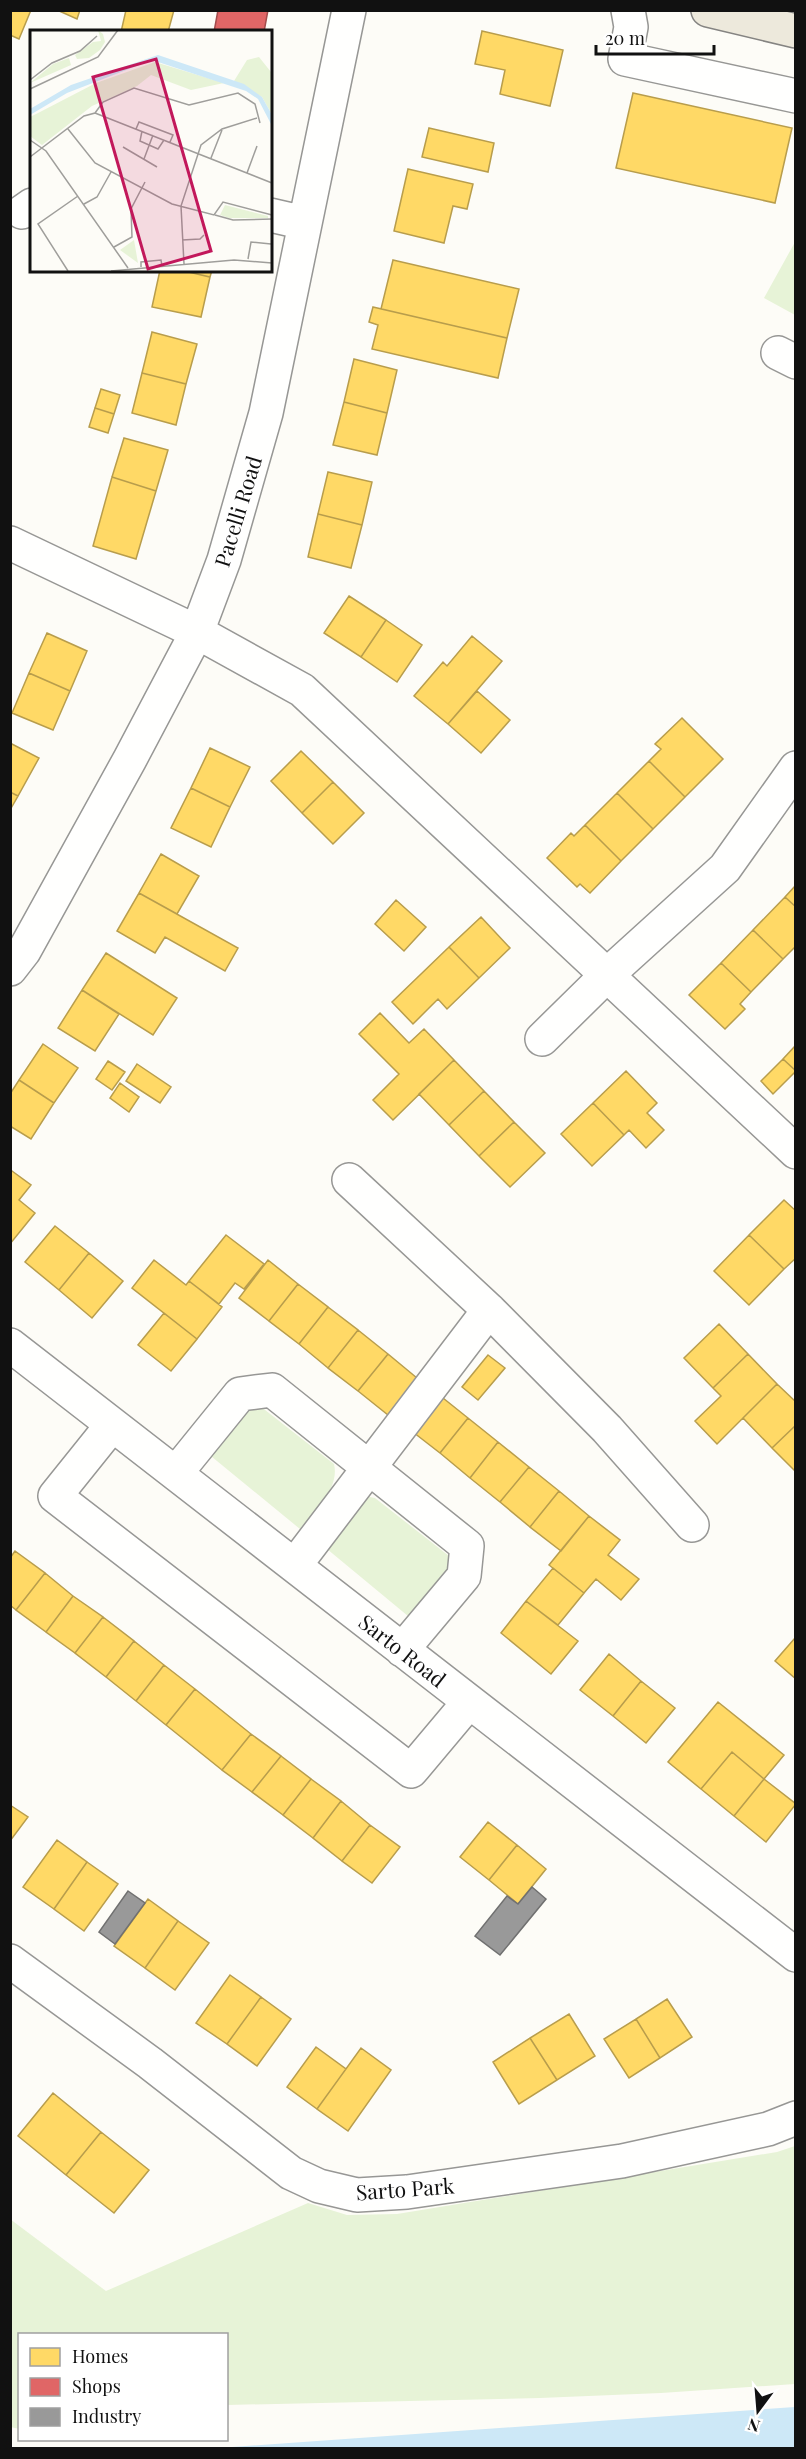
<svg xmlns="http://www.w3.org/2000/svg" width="806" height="2459" font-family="'Playfair Display',serif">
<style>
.green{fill:#e7f3d7}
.water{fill:#cde8f7}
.homes{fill:#ffd966;stroke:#b89d4c;stroke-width:1.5}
.shops{fill:#e06666;stroke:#a24c4c;stroke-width:1.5}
.industry{fill:#999;stroke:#707070;stroke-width:1.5}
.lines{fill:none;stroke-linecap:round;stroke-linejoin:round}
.minor-casing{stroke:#979795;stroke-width:36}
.major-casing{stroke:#858482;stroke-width:36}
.minor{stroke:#fffffe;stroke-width:33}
.major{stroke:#ede9dc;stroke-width:33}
.labels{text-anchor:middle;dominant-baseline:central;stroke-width:6;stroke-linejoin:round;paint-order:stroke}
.street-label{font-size:21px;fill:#111;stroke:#fff}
.inset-road{fill:none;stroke:#9f9e9b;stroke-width:1.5}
.view{fill:#c2185b;fill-opacity:0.15;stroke:#c2185b;stroke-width:3}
.inset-edge{fill:none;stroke:#111;stroke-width:3}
</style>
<rect width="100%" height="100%" fill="#fdfcf7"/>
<path class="green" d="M795,242l1,73h-1l-31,-17z
M260,1406l74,58c6,25 -20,47 -34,65l-94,-77 33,-42z
M364,1496l11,2 74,58 2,11 -37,54 -93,-77z
M795,2146v238l-134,9 -121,5 -313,7 -1,-71h-206v95l-10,-2v-208l96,72 202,-88 39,12 50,-1 380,-62z"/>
<path class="water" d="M795,2407v41h-577z"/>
<path class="homes" d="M10,10h21l-12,29 -9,-4z
M57,10h23l-3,9z
M126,10h48l-6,22h-47z
M482,31l81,19 -13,56 -50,-12 5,-24 -30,-6z
M633,93l159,35 -17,75 -159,-35z
M429,128l65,15 -6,29 -66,-15z
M408,169l65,15 -6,25 -14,-3 -9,37 -50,-12z
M393,260l126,29 -12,49 -126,-29z
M160,270h20l30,7 -9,40 -49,-10z
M180,270h32l-2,7z
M373,307l134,31 -9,40 -126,-29 6,-24 -9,-3z
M152,332l45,12 -11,40 -44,-11z
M354,359l43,11 -10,43 -43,-11z
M142,373l44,11 -10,41 -44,-12z
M101,389l19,6 -6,19 -19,-6z
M344,402l43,11 -10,42 -44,-10z
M95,408l19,6 -6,19 -19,-6z
M124,438l44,12 -12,41 -44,-14z
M328,472l44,10 -10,43 -44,-11z
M112,477l44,14 -20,68 -43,-13z
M318,514l44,11 -11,43 -43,-11z
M349,596l37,24 -25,37 -37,-24z
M386,620l36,25 -25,37 -36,-25z
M47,633l40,18 -17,40 -41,-18z
M472,636l30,25 -54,63 -34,-28 29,-34 4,4z
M29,673l41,18 -17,39 -41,-17z
M477,691l33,29 -29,33 -33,-29z
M682,718l41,41 -38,38 -36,-36 12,-12 -6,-5z
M10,743l29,15 -21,38 -8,-4z
M210,748l40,19 -20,40 -39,-19z
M301,751l32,31 -31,31 -31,-32z
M649,761l36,36 -32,32 -36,-36z
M333,782l31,31 -31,31 -31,-31z
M191,788l39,19 -19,40 -40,-19z
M10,792l8,4 -8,14z
M617,793l36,36 -32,32 -36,-36z
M585,825l36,36 -31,32 -10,-9 -3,3 -30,-29 24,-25 3,3z
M161,854l38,22 -22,38 -38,-21z
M796,885v22l-11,-10z
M139,893l99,55 -13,23 -60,-34 -10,16 -38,-22z
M785,897l11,10v39l-13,13 -30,-29z
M396,900l30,27 -22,24 -29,-27z
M481,917l29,31 -31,30 -30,-31z
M753,930l30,29 -32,33 -30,-29z
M449,947l30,31 -32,31 -9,-10 -25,25 -21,-22z
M106,953l71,45 -24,37 -71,-45z
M721,963l30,29 -11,12 5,5 -20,20 -36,-34z
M82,990l37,24 -24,37 -37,-23z
M380,1013l29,30 15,-14 30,31 -61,60 -20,-20 26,-26 -40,-40z
M43,1044l35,24 -24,35 -35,-23z
M796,1045v26l-13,-12z
M783,1059l13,12 -23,23 -12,-13z
M454,1060l30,31 -35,34 -30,-31z
M108,1061l17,11 -13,18 -16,-11z
M137,1064l34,23 -11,16 -34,-22z
M626,1071l31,32 -10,10 17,17 -18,18 -17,-18 -5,5 -31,-32z
M19,1080l35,23 -23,36 -21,-13v-32z
M120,1083l19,14 -10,15 -19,-14z
M484,1091l30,31 -35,34 -30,-31z
M593,1103l31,32 -32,31 -31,-32z
M514,1122l31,31 -35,34 -31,-31z
M12,1171l19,14 -12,15 16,13 -25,31v-71z
M784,1200l12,11v47l-12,11 -35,-34z
M55,1226l34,27 -30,37 -34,-28z
M226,1235l38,29 -20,25 -9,-6 -16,21 -30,-23z
M749,1235l35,34 -35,36 -35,-34z
M89,1253l34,28 -31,37 -33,-28z
M154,1260l32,25 3,-4 33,26 -25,32 -65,-51z
M268,1260l30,24 -29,37 -30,-23z
M298,1284l30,23 -29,37 -30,-23z
M328,1307l30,23 -30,38 -29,-24z
M164,1313l33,26 -26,32 -33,-26z
M719,1324l29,30 -35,34 -29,-30z
M358,1330l30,24 -30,37 -30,-23z
M388,1354l29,24 -29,37 -30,-24z
M748,1354l29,30 -60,60 -22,-23 26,-25 -8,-8z
M488,1355l17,13 -27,32 -16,-13z
M777,1384l19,18v23l-24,23 -29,-30z
M438,1394l30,24 -28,35 -31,-24z
M468,1418l30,24 -28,36 -30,-25z
M796,1425v47l-24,-24z
M498,1442l31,25 -29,35 -30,-24z
M529,1467l30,24 -29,36 -30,-25z
M559,1491l30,25 -28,35 -31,-24z
M589,1516l31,24 -12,15 31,24 -18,21 -25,-21 -12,14 -35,-28z
M15,1551l30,22 -29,37 -6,-5v-47z
M553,1568l31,25 -26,32 -32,-24z
M45,1573l28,23 -27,36 -30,-22z
M73,1596l30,21 -28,36 -29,-21z
M526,1601l52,40 -27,33 -50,-41z
M103,1617l31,24 -28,36 -31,-24z
M795,1638h1v41l-21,-18z
M134,1641l30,24 -28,36 -30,-24z
M609,1654l32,27 -28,35 -33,-26z
M164,1665l31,24 -29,36 -30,-24z
M641,1681l34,27 -29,35 -33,-27z
M195,1689l56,45 -29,36 -56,-45z
M718,1702l66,53 -20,24 -32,-27 -31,37 -33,-27z
M251,1734l30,22 -29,36 -30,-22z
M732,1752l32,27 -30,37 -33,-27z
M281,1756l30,23 -28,36 -31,-23z
M311,1779l30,22 -28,37 -30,-23z
M764,1779l32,25 -30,38 -32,-26z
M341,1801l29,24 -28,36 -29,-23z
M10,1805l18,12 -18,24z
M488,1822l29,23 -28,35 -29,-23z
M370,1825l30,22 -28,36 -30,-22z
M57,1840l30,22 -33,47 -31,-22z
M517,1845l29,24 -28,35 -29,-24z
M87,1862l31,22 -34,47 -30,-22z
M148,1899l30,22 -33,47 -31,-22z
M178,1921l31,22 -34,47 -30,-22z
M230,1975l31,22 -34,47 -31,-21z
M261,1997l30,22 -34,47 -30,-22z
M667,1999l25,38 -32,21 -24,-39z
M569,2014l26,42 -38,24 -27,-42z
M636,2019l24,39 -31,20 -25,-39z
M530,2038l27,42 -38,24 -26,-42z
M316,2047l30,22 -29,40 -30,-22z
M361,2048l30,22 -43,61 -31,-22z
M53,2093l48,39 -35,43 -48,-39z
M101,2132l48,38 -35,43 -48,-38z"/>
<path class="shops" d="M218,10h50l-4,22h-50z"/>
<path class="industry" d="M532,1887l14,12 -46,56 -25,-19 32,-40 11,8z
M128,1891l17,12 -30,41 -16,-12z"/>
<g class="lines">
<defs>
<path id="minor" d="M628,10l3,17 -6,32 171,37
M22,212l10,-7
M270,215l35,8
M778,353l18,9
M10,543l187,89 105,58 494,462
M10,969l14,-18 106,-192 67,-127 27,-72 42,-147 83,-403
M542,1039l65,-64 118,-107 71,-100
M349,1180l140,130 118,119 85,96
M10,1345l786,610
M112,1425l-57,71 356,275 58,-69
M176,1473l64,-79 32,-4 195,156 -3,30 -62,74
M295,1565l194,-255
M10,1961l140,102 141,110 28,13 38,9 50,-3 215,-31 146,-32 28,-11"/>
<path id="major" d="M708,10l88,21"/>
</defs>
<use href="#minor" class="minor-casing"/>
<use href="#major" class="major-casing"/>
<use href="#minor" class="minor"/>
<use href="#major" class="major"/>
</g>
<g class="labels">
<g class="street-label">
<text transform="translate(237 511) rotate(-73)">Pacelli Road</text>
<text transform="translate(403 1650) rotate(38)">Sarto Road</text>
<text transform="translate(405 2188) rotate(-4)">Sarto Park</text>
</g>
</g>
<g transform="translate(30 30)">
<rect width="242" height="242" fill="#fdfcf7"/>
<path d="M68,0l5,4 2,8 -5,8 -11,8 -12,1 -2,-4 18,-13 8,-1zM229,27l12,15v41l-9,-16 -28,-16 13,-21zM39,28l2,7 -41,18 23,-19zM125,32l69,21 -33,7 -40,-15 -14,11 -45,20 -50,39 -12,-9v-19l10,-5 56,-29zM195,175l43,11v2h-39l-9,-3zM104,210l4,23 -18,-13z" fill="#e7f3d7"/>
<path d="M128,25l86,29 18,13 9,16v11l-13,-25 -12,-8 -94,-31 -85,33 -37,22v-6l41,-24z" fill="#cde8f7"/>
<path class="inset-road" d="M0,50l22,-17 28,-12 17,-15M0,59l68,-32 20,-27M65,83l177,70M38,99l27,34 77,41 42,11 9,-13 49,13M106,99l3,-7 34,13 -3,7M112,101l-2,10 18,8 6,-9M0,110l16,11 82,117M93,117l34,20M0,127l54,-41 11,-3 8,-11 31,-14 55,17 49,-12 17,11 5,19M181,128l11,-28M114,129l9,-24M217,143l10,-27M54,174l13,-7 14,-25M185,185l18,5 39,-1M152,210l18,-1 4,-4M84,217l18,-10 -1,-28 14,-27M218,229l3,-17 20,2M154,234l-3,-58 20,-61 21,-16 35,-11M111,237v-5l20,-2 1,6M38,241l-30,-47 40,-28M81,241l123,-11 38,3"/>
<path class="view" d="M126,29l55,192 -63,18 -55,-192z"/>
<rect width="242" height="242" class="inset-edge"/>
</g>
<rect width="806" height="2459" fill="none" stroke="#111111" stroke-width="24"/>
<rect x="18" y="2333" width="210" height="108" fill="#ffffff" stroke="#a0a0a0" stroke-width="1.5"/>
<rect x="30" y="2348" width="30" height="18" fill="#ffd966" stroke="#a0a0a0" stroke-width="1.5"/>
<text x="72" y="2363" font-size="18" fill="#111111">Homes</text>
<rect x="30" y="2378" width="30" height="18" fill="#e06666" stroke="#a0a0a0" stroke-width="1.5"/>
<text x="72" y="2393" font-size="18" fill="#111111">Shops</text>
<rect x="30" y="2408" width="30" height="18" fill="#999999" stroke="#a0a0a0" stroke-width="1.5"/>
<text x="72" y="2423" font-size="18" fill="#111111">Industry</text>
<g transform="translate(758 2411) rotate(196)" stroke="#ffffff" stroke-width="4.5" paint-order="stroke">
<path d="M0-4.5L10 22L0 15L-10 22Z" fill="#111111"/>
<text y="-9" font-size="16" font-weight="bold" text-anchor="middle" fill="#111111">N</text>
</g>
<path d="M596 45v9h118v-9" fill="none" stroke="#111111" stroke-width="3"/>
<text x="605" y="45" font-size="18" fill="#111111" stroke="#ffffff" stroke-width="4.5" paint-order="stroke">20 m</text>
</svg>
